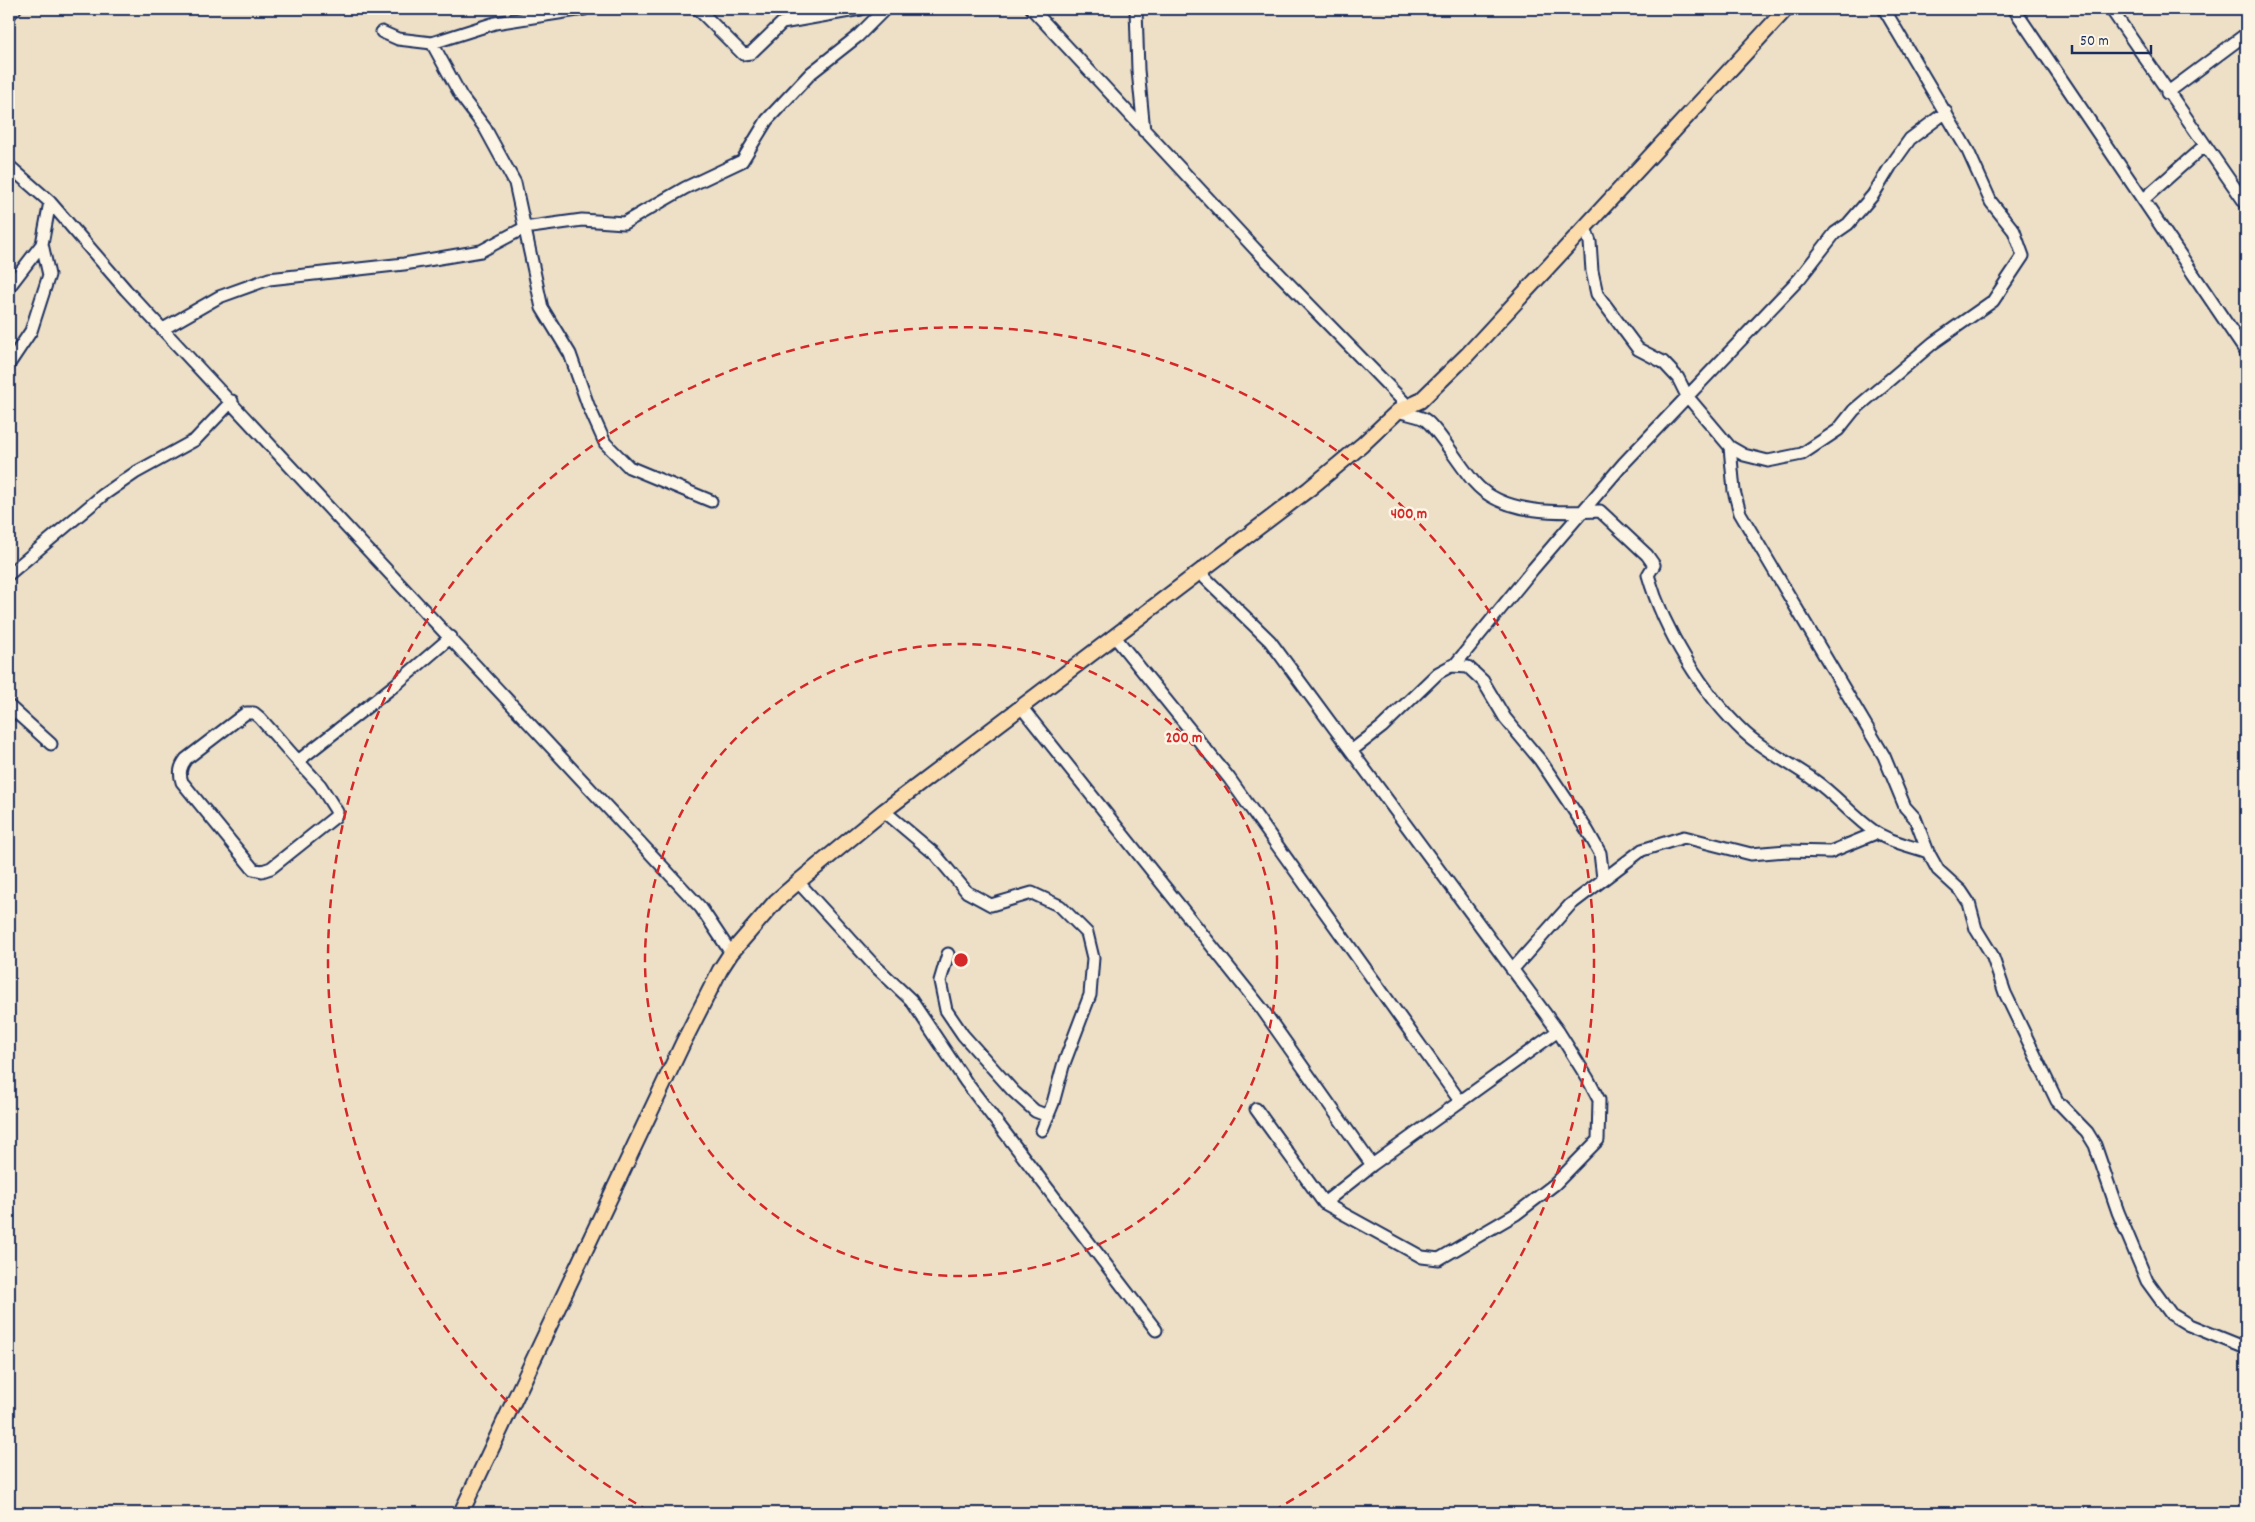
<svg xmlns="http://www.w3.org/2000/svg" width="2255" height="1522" font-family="Dekko,sans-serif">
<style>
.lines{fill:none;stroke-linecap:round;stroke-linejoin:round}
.minor-casing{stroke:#1b2f5e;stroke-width:15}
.major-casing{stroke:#1b2f5e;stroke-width:18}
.minor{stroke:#fcf5e5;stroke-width:11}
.major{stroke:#fddcac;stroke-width:14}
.ring{fill:none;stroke:#d62828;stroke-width:2.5;stroke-dasharray:9 6}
.centre{fill:#d62828;stroke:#fcf5e5;stroke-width:2.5}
.ring-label{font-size:15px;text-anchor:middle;font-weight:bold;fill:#d62828;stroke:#fcf5e5;stroke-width:5;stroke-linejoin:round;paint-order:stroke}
</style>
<rect width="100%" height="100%" fill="#eee0c7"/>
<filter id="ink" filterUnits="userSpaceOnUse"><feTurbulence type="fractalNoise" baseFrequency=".02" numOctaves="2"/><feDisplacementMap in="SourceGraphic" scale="10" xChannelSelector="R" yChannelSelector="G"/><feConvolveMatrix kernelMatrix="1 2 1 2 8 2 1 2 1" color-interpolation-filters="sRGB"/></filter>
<g filter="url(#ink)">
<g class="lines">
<defs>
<path id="minor" d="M698,9l45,45 8,-1 31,-30 79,-14
M1032,9l224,241 148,152 -6,9c8,3 18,4 26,8 12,7 38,50 50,63 28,33 86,31 126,29l47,44 7,10 -6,10c16,56 55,119 97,158 21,19 47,31 69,47 22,15 39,37 61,52 15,10 36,14 53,20
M1136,9l2,61 6,61
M2014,9l232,343
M2111,9l135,195
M9,15l6,-6
M382,32l16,7 34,4 63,-20 89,-14
M432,43l29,53 24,32 30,55 27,125 28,46 18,51 17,38 24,24 82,34
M2167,93l79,-59
M9,166l41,36 76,88 562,604 13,14 30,45
M2144,199l60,-53
M1585,227l5,15 2,29 5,23 41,55 25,13 15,16 9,18 43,51 14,8 24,6 34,-7 36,-24 16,-20 79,-67 60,-42 30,-45 -9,-25 -23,-29 -23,-51 -84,-142
M9,287l33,-43
M163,329l56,-32 50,-18 135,-15 77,-13 43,-23 58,-8 42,3 61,-35 57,-27 25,-41 44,-47 47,-37 27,-27
M9,364l22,-33 18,-56 -7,-31 8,-42
M1730,447l4,44 6,22 144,243 21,51 10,11 13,34 10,18 23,21 8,12 7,26 16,26 13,38 52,108 30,31 8,13 23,67 29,69 24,33 18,11 57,23
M1200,573l70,68 288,390 30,48 11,21 -1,40 -43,44 -39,30 -77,45 -17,-2 -98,-54 -68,-94
M9,574l94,-79 32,-22 60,-33 37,-39
M1115,637l114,141 231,323
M1454,666l79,-97 91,-106 176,-185 35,-45 13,-9 25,-29 17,-28 20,-28 36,-27
M9,706l42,38
M1022,708l240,301 110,156 -48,38
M1351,751l31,-24 56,-54 13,-7 17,1 15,14 22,37 35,42 47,70 13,23 3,25
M298,761l-38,-43 -6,-5h-8l-60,46c-6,8 -7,14 -4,23l71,87 9,2 9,-3 64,-51 2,-5 -17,-27 -22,-24 97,-76 56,-48
M884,811l51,43 32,38 24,13 41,-12 28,13 27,27 6,25 -3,37 -27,71 -10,37 -11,27
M798,882l74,81 39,37 55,82 190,248
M948,954l-8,27 6,29 17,25 50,56 22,20 13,5
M1512,970l58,-65 72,-55 42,-13 67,17 36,-3 43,1 46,-19
M1372,1165l186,-134"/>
<path id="major" d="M461,1513l222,-470 37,-73 11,-17 45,-52 22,-19 86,-71 425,-322 53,-44 36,-34 22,-10 48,-47 318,-345"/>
</defs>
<use href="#minor" class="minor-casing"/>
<use href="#major" class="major-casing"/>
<use href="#minor" class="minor"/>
<use href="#major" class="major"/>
</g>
</g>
<g class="ring">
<circle cx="961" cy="960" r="316"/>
<path d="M649 1511A633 633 0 1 1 1273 1511"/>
</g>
<circle cx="961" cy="960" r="8" class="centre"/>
<g class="ring-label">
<text x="1409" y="518">400 m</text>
<text x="1184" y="742">200 m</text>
</g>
<rect width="2255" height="1522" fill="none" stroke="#fcf5e5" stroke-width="30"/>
<rect x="15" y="15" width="2225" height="1492" fill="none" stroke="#1b2f5e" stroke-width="2" filter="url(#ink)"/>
<path d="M2072 45v8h79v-8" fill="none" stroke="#1b2f5e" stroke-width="2.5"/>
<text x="2080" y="45" font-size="15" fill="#1b2f5e" stroke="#fcf5e5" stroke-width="4" paint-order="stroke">50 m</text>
</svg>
